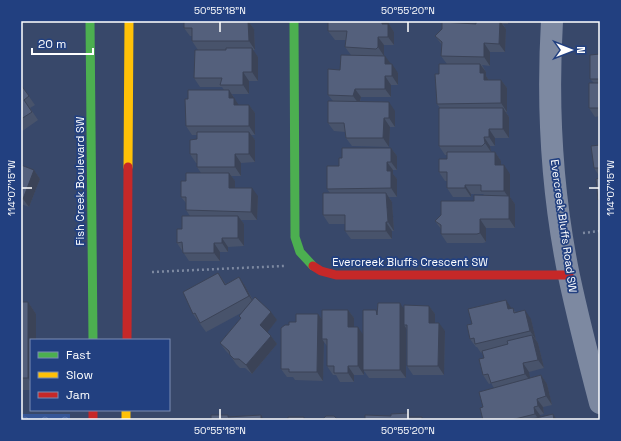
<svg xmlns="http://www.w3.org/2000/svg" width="621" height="441" font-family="'Space Grotesk',sans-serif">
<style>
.park{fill:url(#park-crowns)}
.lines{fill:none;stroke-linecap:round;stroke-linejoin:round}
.path{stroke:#7d89a1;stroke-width:2.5;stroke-dasharray:2 3;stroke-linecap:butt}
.street{stroke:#7d89a1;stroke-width:22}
.fast{stroke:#4caf50;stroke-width:9}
.slow{stroke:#ffc107;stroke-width:9}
.jam{stroke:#c62828;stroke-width:9}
.wall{fill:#48536b}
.shaded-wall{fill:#3b4357}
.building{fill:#54607c;stroke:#3b4357}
.ticks{fill:none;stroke:#fff;stroke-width:1.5}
.labels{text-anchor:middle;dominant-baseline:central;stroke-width:3.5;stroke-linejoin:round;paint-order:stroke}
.street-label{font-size:11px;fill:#fff;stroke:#224080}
.neatline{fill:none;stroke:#fff;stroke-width:1.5}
.ticks-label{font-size:10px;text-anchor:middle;fill:#fff}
</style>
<defs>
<pattern id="park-crowns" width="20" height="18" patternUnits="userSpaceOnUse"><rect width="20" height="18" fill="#365697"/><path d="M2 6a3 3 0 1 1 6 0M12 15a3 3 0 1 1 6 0" fill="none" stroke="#546fa7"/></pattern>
</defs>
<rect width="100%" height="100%" fill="#38486a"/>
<path class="park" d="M21,414h49v6h-49z"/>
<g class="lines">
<path class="path" d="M583,233l17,-2
M152,272l132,-6"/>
<path class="street" d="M552,21c-5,85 0,172 17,255 9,42 20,85 31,127"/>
<path class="fast" d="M90,21l3,319
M294,21l1,216 5,15 13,14"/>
<path class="slow" d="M128,167l1,-146
M126,410v10"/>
<path class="jam" d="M313,266l8,5 15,4h233
M127,340l1,-173
M93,410v10"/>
</g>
<path class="wall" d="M248,21l6,8 1,21h-2l5,7v24h-9v13h-17l6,11h11l6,8v22h-4l4,5v22l-14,1v13h-10l4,5v7l23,8 -1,24h-16l3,4v22l-16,1v5h-8v9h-31l-12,-18 5,-14 8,-13 -4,-6v-7l-5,-6 5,-16 15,-8 -4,-6v-4h-1l-6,-9 7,-15v-4h-5l-6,-9 2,-27 36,-9 -2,-3h-22l-6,-9 32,-28h-28l-6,-9v-5h-2l-6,-8z
M389,21v3l5,8v13h-10v11l6,8 8,9v12h-7v12h-30l-1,5 35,9v16h-5l-1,20 -37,-1 -6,-8 -1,-6 -11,-1 -6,-8 5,-22 -5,-6 12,-25 11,-15 -6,-8 1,-7h-11l-7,-9z
M445,21h63v3h-5l3,5 -1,23h-15v14l-8,-1 4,7v4l3,4h12l6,8v24h-1l3,5v21h-14v8h-5l1,6h4l6,9v4l9,9v23l5,7v24h-29v14l-3,1h-36l-6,-9v-5l-6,-8 49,-26 -1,-1h-12v3h-18l-6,-9v-7h-2l-6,-9 8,-13v-4h-2l-6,-9 1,-38 -3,-4 2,-30 8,-10 -6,-8 1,-11 -7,-9 41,-12v-1z
M600,54v62l-5,1 -6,-9 5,-25 -4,-4z
M21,85l14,20 -5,3 8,12 -17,12z
M600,145v32l-6,-9z
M391,148l6,8v14h-4v4l4,5v18h-8l3,5 2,29h-2v8h-41l-6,-8v-7h-16l-6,-9 7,-22 -3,-4 12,-23 3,-8z
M21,165l13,5 6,9 -11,28 -8,-3z
M218,273l8,11 13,-7 6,9 8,14 24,20 -10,12 4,4 6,8 -25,30 -7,-6h-5l-4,-4 -6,-9 -4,-4 -6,-8 21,-25 -2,-2 4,-4 -37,20 -13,-18z
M21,302h7l8,12v26h-5v50h-10z
M429,306l6,8v9l10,8 -1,44h-31l-6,-9v-36l-1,-2v50h-37l-5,-7v4h-10v7h-14l-4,-7h-3l-6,-9v-20l-3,-4 -1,39 -28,-1 -2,-3h-6l-6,-8 8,-44 29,-11 4,5 26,-9 6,8v9l9,8 15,-23z
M511,308l5,4 15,7 5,21 2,3 6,25 -15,4 1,6 11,-3 6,9 5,21 -9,2 1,7 -4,1v2l17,3h-74v-13l11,-19 -3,-5 -2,1 -6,-9 1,-17 -2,-6 -1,1 -4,-6h-1l-6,-8 2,-15z"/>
<path class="shaded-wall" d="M248,21l6,8 1,21 -6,-9z
M382,21h7v3l5,8v13l-6,-8 -6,-13z
M500,21l6,8 -1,23 -6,-8z
M378,37l6,8v11l-6,-9z
M484,43l6,9v14l-6,-9z
M252,48l6,9v24l-6,-9z
M385,56l6,8h-6z
M392,64l6,9v12l-6,-9z
M480,64l6,8v4l4,6v6l-10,-15z
M243,72l6,9v13l-6,-9z
M385,76l6,9v12l-6,-8z
M501,80l6,8v24l-6,-9z
M355,89l6,8 -2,7 -6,-8z
M229,90l11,17v6l-11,-15z
M389,102l6,9v16l-6,-9z
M249,105l6,8v22l-6,-9z
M503,108l6,9v21l-6,-9z
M384,118l6,9 -1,20 -6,-9z
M489,129l6,9v8l-6,-9z
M249,132l6,8v22l-6,-8z
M484,137l6,9 1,6 -6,-9z
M391,148l6,8v14l-6,-8z
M495,152l6,9v13l-6,-9z
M235,154l6,9v13l-6,-9z
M387,162l6,8v4l4,5v18l-6,-9 -4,-17z
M504,165l6,9v23l5,7v24l-6,-9v-21l-5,-7z
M34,170l6,9 -11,28 -6,-8z
M229,173l6,8v15l-6,-8z
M465,185l6,9v3l-6,-9z
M252,188l6,8 -1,24 -6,-8z
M386,193l6,9 2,29 -6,-9z
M238,216l6,8v22l-6,-8z
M480,219l6,9v14l-6,-9z
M386,222l6,9v8l-6,-8z
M222,238l6,9v5l-6,-9z
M214,243l6,9v9l-6,-8z
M218,273l6,9 7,11 -6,-8z
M239,277l6,9 10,19 -6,-9z
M506,300l6,9h-4z
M28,302l8,12v26h-5v43l-3,-5z
M400,303l6,9 -2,13 2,3v50l-6,-8z
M429,306l6,8v17l-6,-8z
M348,310l6,8v18l-6,-9z
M525,310l6,9 5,21 -6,-9z
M271,312l6,8 -11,14 -6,-9z
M318,314l6,8 -2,17 2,3 -1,39 -6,-9z
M439,323l6,8 -1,44 -6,-9z
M358,327l6,9v39l-6,-9z
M532,335l6,8 6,25 -6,-8z
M271,336l6,8 -25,30 -6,-9z
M523,363l6,9 2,10 -6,-8z
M348,366l6,9v7l-6,-9z
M541,375l6,9 5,21 -6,-9z
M537,399l6,8 1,7 -6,-8z
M534,407l6,8 1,5h-2l-4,-6z
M553,414l4,6h-3z
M261,415l3,5h-3z"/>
<path class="building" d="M184,21h64l1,20h-57v-13h-8z
M328,21h54v3h6v13h-10v10l-2,2 -31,-2 2,-16h-19z
M476,21h24l-1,23 -15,-1v14l-43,-1 1,-14 -7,-6 7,-7v-7l34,2z
M226,48h26v24h-9v13h-23l2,-7h-28l1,-28h31z
M600,54v25h-10v-24z
M341,55l44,1v8h7v12h-7v13h-30l-2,7 -25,-1v-26l12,1z
M439,64h41v9h4v7h17v23l-64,1 -2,-30h4z
M589,83h11v25h-11z
M21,85l8,11 -5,4 8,12 -11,7z
M188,90h41v8h5v7h15v21h-63l-1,-27h3z
M328,101l61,1v16h-5l-1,20h-37l-2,-15h-16z
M439,108h64v21h-14v8h-5l1,6 -3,3h-43z
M197,132h52v22h-14v13h-38v-13h-7v-14l7,-1z
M600,145v23h-6l-3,-22z
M342,148h49v14h-4v9h4v17l-64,1v-23h12v-8h3z
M447,152h48v13h9v26h-23v-6h-16v3h-18v-16h-8v-13h8z
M21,165l13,5 -11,29 -2,-1z
M186,173h43v15h23l-1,24 -65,-2v-13h-5v-16h5z
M600,178v21l-2,1 -2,-21z
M323,193h63l2,29h-2v9h-41v-16h-22z
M474,195l35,1v23h-29v14l-3,1h-36v-9l-6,-4 6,-6v-14h33z
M182,216h56v22h-16v5h-8v10h-31l-1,-11 -5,1v-14h5z
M218,273l7,12 14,-8 10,19 -49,27 -5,-10 -2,1 -10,-22z
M255,297l16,15 -11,13 11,11 -25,29 -7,-6h-5l-4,-4 -1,-4 -9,-8 21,-25 -2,-2z
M506,300l2,9 5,-1 1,5 11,-3 5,21 -55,13 -1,-6 -4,1 -3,-14 5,-1 -4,-15z
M21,302h7v76h-7z
M378,303h22v67h-37v-60h13l1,5z
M404,305l25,1v17h10l-1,43h-31v-41h-3z
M322,310h26v17h10v39h-10v7h-14v-7h-7v-27h-5z
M296,314h22l-1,58h-28v-3h-8v-41l4,-3h4v-3h7z
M532,335l6,25 -15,3 2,11 -34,9 -3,-9 -5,1 -4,-16 5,-1 -2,-7 26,-7 -1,-3z
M541,375l5,21 -9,3 1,7 -4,1 1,7 -24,6h-28l-3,-12 3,-1 -4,-15z
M409,413v4h13v3h-57v-5l26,1v-2z
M553,414l1,6h-26z
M211,415h17v2l33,-2v5h-50z
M326,416h8l4,4h-16z
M288,417h16v3h-16z"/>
<path class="ticks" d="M220,22v10M408,22v10M22,188h10M589,188h10M220,409v10M408,409v10"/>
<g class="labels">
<g class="street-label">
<text transform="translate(80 181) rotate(-90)">Fish Creek Boulevard SW</text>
<text transform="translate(564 226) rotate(82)">Evercreek Bluffs Road SW</text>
<text x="410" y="262">Evercreek Bluffs Crescent SW</text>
</g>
</g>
<rect width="621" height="441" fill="none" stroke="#224080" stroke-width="44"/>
<rect x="30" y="339" width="140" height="72" fill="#224080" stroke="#7a8cb3"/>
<rect x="38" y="352" width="20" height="6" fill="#4caf50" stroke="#7a8cb3"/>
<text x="66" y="359" font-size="12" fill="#ffffff">Fast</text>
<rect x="38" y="372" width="20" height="6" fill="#ffc107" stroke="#7a8cb3"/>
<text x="66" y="379" font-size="12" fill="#ffffff">Slow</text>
<rect x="38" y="392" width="20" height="6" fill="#c62828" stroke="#7a8cb3"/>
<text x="66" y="399" font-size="12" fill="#ffffff">Jam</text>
<g transform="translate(571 50) rotate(90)" stroke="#224080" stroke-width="3" paint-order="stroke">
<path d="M0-3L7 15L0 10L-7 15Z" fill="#ffffff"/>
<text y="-6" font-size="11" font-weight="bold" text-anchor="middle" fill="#ffffff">N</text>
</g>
<path d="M32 48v6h61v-6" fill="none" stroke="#ffffff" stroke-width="2"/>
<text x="38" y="48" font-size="12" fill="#ffffff" stroke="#224080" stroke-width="3" paint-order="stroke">20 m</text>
<rect x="22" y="22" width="577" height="397" class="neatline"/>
<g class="ticks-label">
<text x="220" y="14">50°55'18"N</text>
<text x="408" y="14">50°55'20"N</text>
<text transform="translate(610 188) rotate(-90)" y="4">114°07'15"W</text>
<text transform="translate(11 188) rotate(-90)" y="4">114°07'15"W</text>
<text x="220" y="434">50°55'18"N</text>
<text x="408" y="434">50°55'20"N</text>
</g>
</svg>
